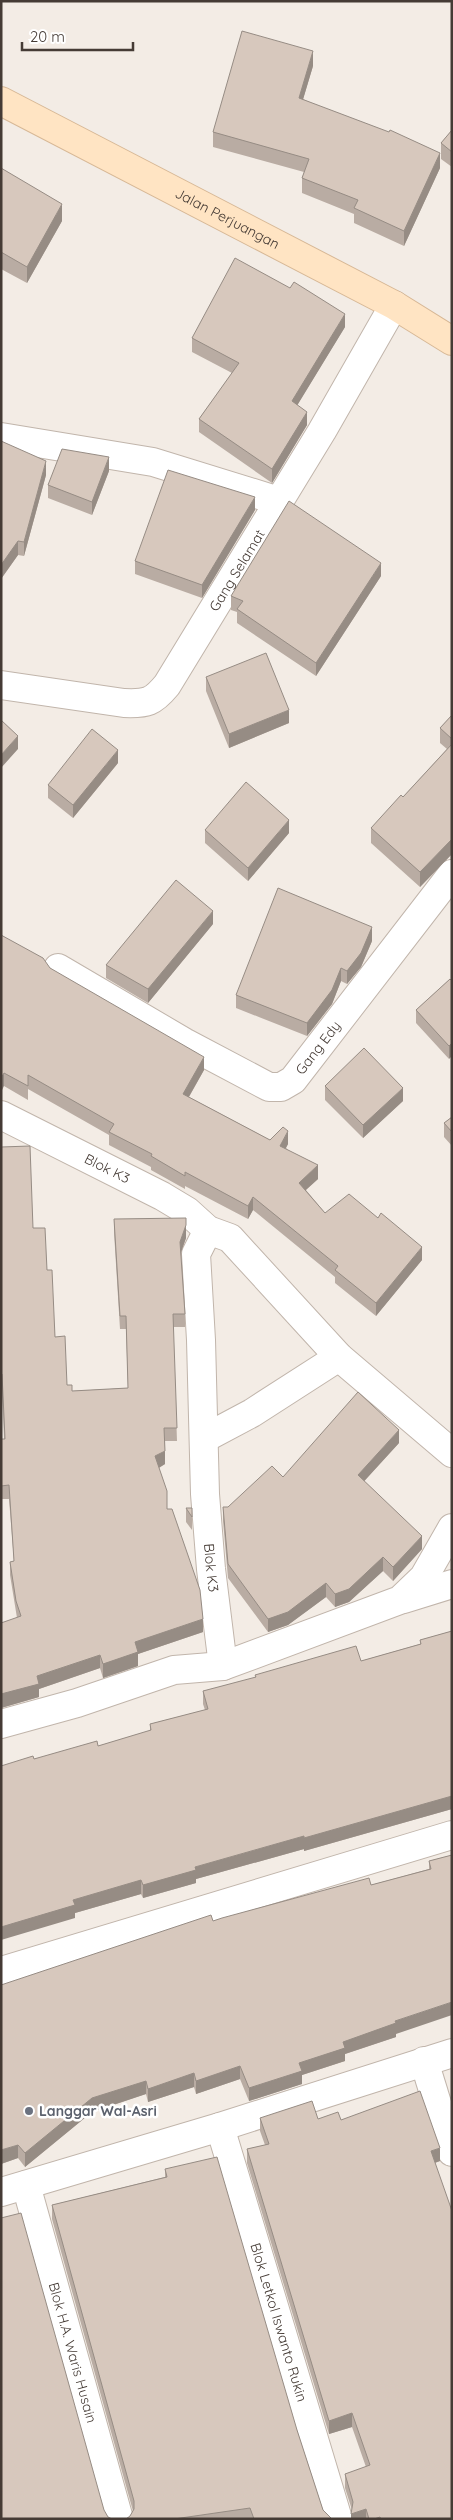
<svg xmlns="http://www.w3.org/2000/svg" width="453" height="2520" font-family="Quicksand,sans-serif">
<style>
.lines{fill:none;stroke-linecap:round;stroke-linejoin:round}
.street-casing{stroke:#c1b5ab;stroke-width:30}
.secondary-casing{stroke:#d7b896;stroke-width:30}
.street{stroke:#fff;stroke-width:28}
.secondary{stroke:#ffe4c3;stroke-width:28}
.wall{fill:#b9aca3}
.shaded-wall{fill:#968c84}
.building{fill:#d7c8bd;stroke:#968c84}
.worship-dot{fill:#6b7280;stroke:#fff;stroke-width:2}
.labels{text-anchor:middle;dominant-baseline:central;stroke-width:5;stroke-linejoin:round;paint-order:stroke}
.street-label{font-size:14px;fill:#453b35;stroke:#fff}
.worship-label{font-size:14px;font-weight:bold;fill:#5b616d;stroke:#fff;text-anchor:start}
</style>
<rect width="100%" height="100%" fill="#f3ece5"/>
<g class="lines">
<defs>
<g id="street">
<path d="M1,437l152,25 126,39"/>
<path id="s1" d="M1,685l123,18c23,1 29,-1 43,-18l155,-254 72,-126"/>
<path id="s2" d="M58,968l126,74 85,45h12l12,-7 159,-206"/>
<path id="s3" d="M1,1115l161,81 25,15 21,19 22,8 109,119 113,96"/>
<path id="s4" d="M208,1230l-12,24 5,86 4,154 6,75 12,97"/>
<path d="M205,1438l47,-25 87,-56"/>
<path d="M404,1599l48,-15"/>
<path d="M1,1724l76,-21 97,-33 49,-4 177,-66 24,-23 28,-49"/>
<path d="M1,1971l451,-136"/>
<path d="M424,2061l28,91"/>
<path id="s5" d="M220,2127l118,392"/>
<path id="s6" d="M26,2185l93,334"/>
<path d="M1,2192l219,-65 232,-74"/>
</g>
<g id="secondary">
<path id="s7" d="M1,101l393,204 58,36"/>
</g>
</defs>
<use href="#street" class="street-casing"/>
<use href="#secondary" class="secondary-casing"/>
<use href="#street" class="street"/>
<use href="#secondary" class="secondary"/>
</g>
<path class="wall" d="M313,66l-10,33 137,69 -36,78 -50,-23v-9l-52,-21v-15l2,-6 -91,-25v-15z
M452,130v37l-11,-8v-16z
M1,168l61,53 -35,62 -26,-14z
M345,327l-48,78 10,20 -35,58 -73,-51v-13l33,-46 -40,-21v-14z
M1,441l45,34 -22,81 -6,-1 -17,24z
M109,471l-17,44 -44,-17v-13z
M255,510l-53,88 -67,-24v-13z
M381,576l-65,100 -79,-53v-11l-6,-2v-14z
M206,677l83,46 -60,25 -23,-57z
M452,715v139l-32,33 -49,-44v-15l32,-31 44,-48 -7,-6v-15z
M118,763l-45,55 -25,-20v-13z
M205,830l84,3 -41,48 -43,-38z
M213,924l-65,79 -42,-25v-13z
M1,935l49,33 154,102 -15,27 81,43 18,4 -2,4 32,31 -12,11 19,23 97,47 -46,56 -41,-33v-6l-82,-67 -5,9 -63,-33v3l-34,-19v-3l-42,-22v-10l-81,-46v11l-24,-14z
M372,941l-11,26 -14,17 -6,-3 -9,23 -25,32 -71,-28v-13z
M450,979l-1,80 -33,-36v-13z
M325,1086l78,15 -40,37 -38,-38z
M452,1117v29l-8,-9v-14z
M1,1147l32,81 14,42 8,67 12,48 5,6 56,-3 -2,-59h-6l-6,-97v-13l72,19 -5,15 4,61v13h-12l4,114h-12v23l-6,4 8,41 36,123 -65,22v12l-35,12 -3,-10 -61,21v8l-38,11 16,-90 -7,-43v-13l4,-1 -5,-62h-8v-60h3l-2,-52h-1z
M399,1443l-35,38 58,68 -29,32 -10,-10 -34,31 -14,5 -9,-10 -38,28 -20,7 -40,-54 -5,-57v-14h5l55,-30z
M186,1508l6,9v13l-6,-8z
M452,1631v178l-148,42v-2l-108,30v4l-53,15 -2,-4 -66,19v5l-41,-159 64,-13 52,-15v-7l55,-14 -2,-6v-13l52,-13v-3l106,-14 59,-17v-4z
M452,1855l-56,179v3l-51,17v7l-43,14v9l-53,17 -9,-22 -44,15 -2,-7 -46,15 -2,-8 -54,18 -67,55 -7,-9 -17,6 212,-243 158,-36 58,-16v-8z
M260,2118l81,2 99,41 -5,2 17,356h-101l1,-9 -7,-22v-14l21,-7 -14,-40 -23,7 -82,-271v-14l18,-4 -5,-14z
M165,2169l132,261 26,80 9,9h-206l4,-3 3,-5 -81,-292v-14l113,-28z"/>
<path class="shaded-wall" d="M313,51v15l-14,47v-15z
M440,153v15l-36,78v-15z
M62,204v17l-35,62v-16z
M345,314v13l-53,87v-13z
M307,412v13l-35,58v-14z
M109,457v14l-17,44v-13z
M46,461v14l-22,81v-14z
M255,497v13l-53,88v-13z
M18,541v14l-17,24v-14z
M381,563v13l-65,100v-13z
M289,710v13l-60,25v-14z
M18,736v13l-17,19v-13z
M118,750v13l-45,55v-13z
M289,820v13l-41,48v-13z
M452,839v15l-32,33v-15z
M213,911v13l-65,79v-14z
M372,927v14l-11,26 -14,17v-13z
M341,968v13l-9,23 -25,32v-13z
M452,1043v13l-3,3v-13z
M204,1057v13l-21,37v-13z
M4,1073v13l-3,6v-14z
M403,1088v13l-40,37v-13z
M288,1131v13l-8,15v-13z
M318,1165v14l-19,17v-13z
M253,1197v13l-5,9v-13z
M186,1225v13l-6,17v-13z
M422,1247v13l-46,56v-13z
M399,1430v13l-41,45v-13z
M165,1451v13l-10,6v-14z
M422,1536v13l-29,32v-14z
M383,1557v14l-34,31 -14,5v-13z
M326,1583v14l-38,28 -20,7v-13z
M203,1619v13l-65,22v12l-35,12v-14l32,-22z
M100,1655v13l-61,21v8l-38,11v-14l36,-18z
M452,1796v13l-148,42v-13z
M304,1836v13l-108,30v4l-53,15v-13l52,-18z
M141,1880v14l-66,19v5l-74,22v-13l72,-27z
M452,2002v13l-56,19v3l-51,17v7l-43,14v9l-53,17v-13l50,-25 44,-21 52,-21z
M240,2066v13l-44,15v-13z
M194,2073v14l-46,15v-13z
M146,2081v13l-54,18 -67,55v-14l67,-55z
M18,2145v13l-17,6v-14z
M440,2148v13l-9,3v-13z
M352,2413v14l-23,7v-13z
M366,2509v10h-15v-5z"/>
<path class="building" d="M242,31l71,20 -14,47 90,34 1,-2 50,23 -36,78 -50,-23 4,-8 -56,-22 7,-19 -96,-27z
M452,130v22l-11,-9z
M1,168l61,36 -35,63 -26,-15z
M235,258l55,30 4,-6 51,32 -53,87 15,11 -35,57 -73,-50 40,-56 -47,-25z
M1,441l45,20 -22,81 -6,-1 -17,24z
M62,449l47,8 -17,45 -44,-17z
M168,470l87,27 -53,88 -67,-24z
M289,501l92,62 -65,100 -79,-54 6,-8 -12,-5z
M266,653l23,57 -60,24 -23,-57z
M452,715v24l-12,-11z
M1,720l17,16 -17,19z
M92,729l26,21 -45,55 -25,-20z
M452,744v95l-32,33 -49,-44 30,-33 2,2z
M246,782l43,38 -41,48 -43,-38z
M176,880l37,31 -65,78 -42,-24z
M278,888l94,39 -11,26 -14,18 -6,-3 -9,22 -25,33 -71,-28z
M1,935l42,23 7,10 154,89 -21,37 87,46 13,-13 5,4 -8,15 38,19 -19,18 26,30 24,-19 29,24 3,-5 41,34 -46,56 -41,-33 3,-4 -85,-69 -5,9 -63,-34v4l-34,-20 1,-2 -43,-22 5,-8 -86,-49v11l-24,-13 -3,5z
M450,979l2,2v62l-3,3 -33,-36z
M364,1048l39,40 -40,37 -38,-39z
M452,1117v15l-8,-9z
M30,1146l3,82h12l2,42h5l3,67 10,-1 2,49h5v6l56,-3 -2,-72h-6l-6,-97 72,-1v7l-6,17 5,72h-12l4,114h-13l1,23 -10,5 12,35v18h5l28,81 3,29 -68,23 3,10 -35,12 -3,-9 -63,21 2,8 -38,10v-71l20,-7 -5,-15 -6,-39 4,-1 -5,-76 -8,1v-47h4l-3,-65h-1v-227z
M358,1392l41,38 -41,45 64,61 -29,31 -10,-10 -34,32 -14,5 -9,-11 -38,29 -20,7 -40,-55 -5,-57h5l44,-41 11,11z
M186,1508h6v9z
M452,1631v165l-148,42v-2l-109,31 1,3 -53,15 -2,-5 -68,20 2,5 -74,22v-161l32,-10 1,3 63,-18 1,5 53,-16 -1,-6 58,-15 -5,-18 53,-14 -1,-2 101,-29 5,15 60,-17 -1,-4z
M452,1855v147l-57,19 1,2 -53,19 2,6 -46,15 3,8 -53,17 -9,-22 -44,15 -2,-8 -46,16 -2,-8 -54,17 -67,55 -7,-8 -17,5v-165l210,-70 2,6 9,-3 147,-40 2,7 60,-16 -2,-8z
M420,2091l20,57 -9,3 21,60v308h-71l-1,-2 -6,2h-5l-3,-10 -15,5 2,-12 -8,-28 25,-9 -18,-52 -23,8 -82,-272 22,-5 -9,-26 52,-17 6,18 20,-7 3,8z
M217,2157l80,273 26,80 9,9h-78l-4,-11 -76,11h-48l4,-3 4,-7v-8l-82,-296 115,-28 -2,-8z
M21,2213l83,297 4,7 4,2h-111v-301z"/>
<circle class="worship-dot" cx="29" cy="2111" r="5"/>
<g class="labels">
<g class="street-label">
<text stroke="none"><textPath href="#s7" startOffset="255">Jalan Perjuangan</textPath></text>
<text stroke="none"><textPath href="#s1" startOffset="308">Gang Selamat</textPath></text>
<text stroke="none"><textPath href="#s2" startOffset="309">Gang Edy</textPath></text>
<text stroke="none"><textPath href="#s3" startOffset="119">Blok K3</textPath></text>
<text stroke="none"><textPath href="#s4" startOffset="341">Blok K3</textPath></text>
<text stroke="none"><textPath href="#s5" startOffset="204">Blok Letkol Iswanto Rukin</textPath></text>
<text stroke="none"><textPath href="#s6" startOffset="174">Blok H.A. Waris Husain</textPath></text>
</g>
<g class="worship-label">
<text x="39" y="2111">Langgar Wal-Asri</text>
</g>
</g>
<rect width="453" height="2520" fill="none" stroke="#453b35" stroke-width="5"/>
<path d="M22 42v8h111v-8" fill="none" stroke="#453b35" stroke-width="2.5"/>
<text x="30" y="42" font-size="15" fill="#453b35" stroke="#ffffff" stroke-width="4" paint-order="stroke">20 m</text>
</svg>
